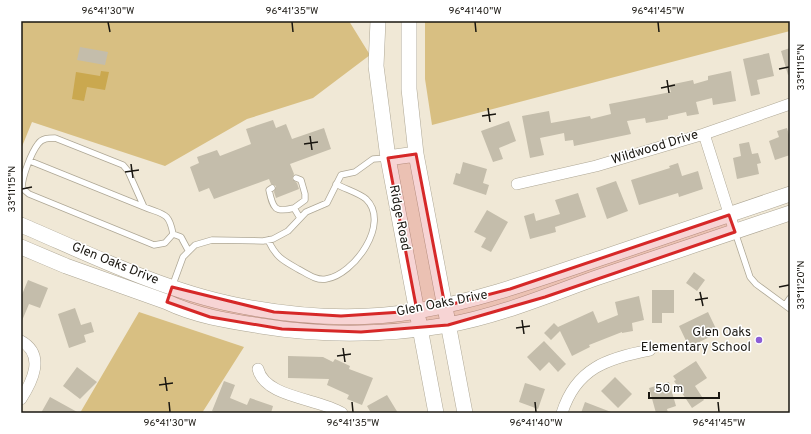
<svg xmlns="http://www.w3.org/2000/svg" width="811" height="434" font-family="Overpass,sans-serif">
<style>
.green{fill:#d8bf82}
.water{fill:#caa84f}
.building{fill:#c4bdab}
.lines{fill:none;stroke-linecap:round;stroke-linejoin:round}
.lane-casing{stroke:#aea795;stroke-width:7}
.street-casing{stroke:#aea795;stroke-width:12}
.secondary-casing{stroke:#aea795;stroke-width:16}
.lane{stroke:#fff;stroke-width:5.5}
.street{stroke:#fff;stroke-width:11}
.secondary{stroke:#fff;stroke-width:15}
.marked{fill:#d62828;fill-opacity:0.2;stroke:#d62828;stroke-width:3;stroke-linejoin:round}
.ticks{fill:none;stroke:#1a1711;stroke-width:1.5}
.poi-dot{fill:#8b5dd6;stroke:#fff;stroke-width:1.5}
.labels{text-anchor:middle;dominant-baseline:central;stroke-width:3;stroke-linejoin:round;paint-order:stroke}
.street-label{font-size:13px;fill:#1a1711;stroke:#fff}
.poi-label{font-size:13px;fill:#1a1711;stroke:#fff;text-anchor:end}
.neatline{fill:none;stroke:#1a1711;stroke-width:1.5}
.ticks-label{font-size:10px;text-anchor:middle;fill:#1a1711}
</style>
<rect width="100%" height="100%" fill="#f0e8d6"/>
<path class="green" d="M21,21h328l21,34 -57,43 -66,21 -82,47 -133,-44 -11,27z
M425,21h365v10l-358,94 -7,-46z
M139,312l105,35 -42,66h-122z"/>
<path class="water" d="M101,71l8,1 -4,18 -18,-3 -3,14 -12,-2 4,-27 24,4z"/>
<path class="building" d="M80,47l28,5 -3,13 -28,-5z
M790,48v26l-2,1 -7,-24z
M769,53l5,23 -17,4 3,14 -9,2 -8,-37z
M731,71l5,30 -23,4 -1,-7 -16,4 3,12 -12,2 -1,-4 -18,4v3l-22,4 -1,-5 -18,3 4,13 -57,12 -1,-6 -8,1 -1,-8 -24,5 4,17 -14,3 -8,-42 27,-5 2,12 39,-7 1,3 20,-5 -2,-10 62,-12 -2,-7 24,-5 1,4 14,-4v-4z
M273,120l3,8 10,-4 6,15 32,-11 7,21 -41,15 4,10 -2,5 5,4 2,6 -23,9 -2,-6 2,-6 -5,-2 -2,-5 -55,20 -5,-11 -10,4 -9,-25 9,-4 -2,-6 20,-7 3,6 31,-12 -5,-15z
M509,121l7,20 -17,7 4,11 -10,3 -12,-31z
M787,128l3,10v17l-15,5 -6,-19 10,-4 -2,-6z
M749,142l3,12 6,-1 3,10 -4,1 2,10 -22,5 -4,-21 8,-2 -2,-12z
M463,162l24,7 -4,14 6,2 -3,10 -33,-11 3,-11 4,1z
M678,163l4,13 16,-5 5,18 -24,8 -1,-4 -39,12 -8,-25 39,-12 -1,-2z
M616,181l12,30 -21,8 -11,-31z
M578,193l8,24 -31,10 1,5 -26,7 -6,-23 10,-3 2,8 24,-7 -5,-14z
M487,210l21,12 -17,30 -10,-5 5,-9 -12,-6z
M694,272l11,8 -8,11 -11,-8z
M28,280l20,8 -8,20 -11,-4 -8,19v-26z
M652,290h22v23h-12v10h-10z
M639,296l5,24 -12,3 1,8 -11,2v-1l-33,13 1,2 -18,9 -12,-25 -9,9 -7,-7 10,-10 4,4 35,-16 5,12 20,-8 -3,-13z
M75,308l6,17 10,-3 3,10 -10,3 2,7 -17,6 -11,-34z
M708,312l10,21 -29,14 -10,-21z
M544,341l22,23 -8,8 -9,-10 -9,9 -13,-14z
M288,356l35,1 10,5 2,-3 15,7 -1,3 24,9 -11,27 -15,-6 2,-4 -22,-10 2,-6 -41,-1z
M696,361l11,17 -12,8 9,14 -12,8 -18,-27 2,-1 -3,-4z
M77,367l20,15 -17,17 -17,-13z
M615,377l17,17 -14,14 -17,-17z
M224,381l11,4 -5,13 17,7 3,-7 23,8 -2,7h-54l-5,-2z
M669,382l7,24 -9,3 1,4h-12l-7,-25z
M525,383l20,6 -7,20 -19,-7z
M387,395l11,18h-27l-4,-7z
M50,397l29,16h-38z
M585,402l26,10 -1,1h-29z"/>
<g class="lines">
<defs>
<path id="lane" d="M30,161l114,46
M296,178l5,2 4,14v6l-11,8 6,10
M272,188l-3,2c4,19 6,23 25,18
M735,232l15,45 6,7 34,25
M173,234c-4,-22 -9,-19 -29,-27l-16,-36 -5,-6 -68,-27c-6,0 -13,0 -17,6 -7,9 -16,33 -16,44l7,6 125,51 11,-2 8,-9 8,3 7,13
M268,240c8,17 14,20 30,29 8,4 18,12 28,10 28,-4 65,-56 40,-80 -7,-6 -21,-10 -30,-15
M172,287l11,-30 12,-12 17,-5 51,1 10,-2 15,-8 18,-19 21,-9 14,-28 14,-3 18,-13 15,-1
M785,305l5,-7"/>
<path id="street" d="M704,134l31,98
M517,184l79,-18 108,-32 86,-30
M21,341c25,14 11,41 0,58
M258,369c7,29 60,29 84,44
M562,413c14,-45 46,-55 88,-63"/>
<path id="secondary" d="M378,21l-2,45 12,92 48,255
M409,21v68l7,65 49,259
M388,158l28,-4
M21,225c68,29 143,66 215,80 59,12 122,16 181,6 65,-11 127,-34 190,-55 61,-21 122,-41 183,-62
M21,247l45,19 101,36c29,14 62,19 94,24 61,10 126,9 187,-1 51,-9 100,-30 148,-47 65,-22 129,-43 194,-65"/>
</defs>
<use href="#lane" class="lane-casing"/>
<use href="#street" class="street-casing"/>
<use href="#secondary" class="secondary-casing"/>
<use href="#lane" class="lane"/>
<use href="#street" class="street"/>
<use href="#secondary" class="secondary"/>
</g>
<path class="marked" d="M416,154l29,152 65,-17 219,-74 6,17 -190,65 -97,28 -87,7 -79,-3 -72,-12 -43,-15 5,-15 102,25 67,4 76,-5 -29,-153z"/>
<path class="ticks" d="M108,22l2,10M292,22l1,10M475,22l1,10M658,22l1,10M779,69l10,-2M667,80l2,13M661,88l14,-3M488,108l2,14M482,116l14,-2M310,136l2,14M304,144l14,-2M131,164l2,14M125,172l14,-2M22,189l10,-2M779,287l10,-2M700,292l3,14M695,300l13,-2M522,320l2,14M516,328l14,-2M343,348l2,14M337,356l14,-2M165,377l2,14M159,385l14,-2M169,402l1,10M352,402l1,10M535,402l1,10M718,402l1,10"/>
<circle class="poi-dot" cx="759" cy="340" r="4"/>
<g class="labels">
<g class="street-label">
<text transform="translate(655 148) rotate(-17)">Wildwood Drive</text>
<text transform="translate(399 218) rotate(79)">Ridge Road</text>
<text transform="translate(115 264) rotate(22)">Glen Oaks Drive</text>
<text transform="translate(442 304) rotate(-11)">Glen Oaks Drive</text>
</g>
<g class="poi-label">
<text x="751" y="333">Glen Oaks<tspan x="751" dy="15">Elementary School</tspan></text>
</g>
</g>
<rect width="811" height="434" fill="none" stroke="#ffffff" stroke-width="44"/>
<path d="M649 392v6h70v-6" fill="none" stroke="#1a1711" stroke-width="2"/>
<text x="655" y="392" font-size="12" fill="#1a1711" stroke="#ffffff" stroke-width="3" paint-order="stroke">50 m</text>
<rect x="22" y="22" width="767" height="390" class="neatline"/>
<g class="ticks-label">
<text x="108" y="14">96°41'30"W</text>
<text x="292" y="14">96°41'35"W</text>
<text x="475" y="14">96°41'40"W</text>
<text x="658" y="14">96°41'45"W</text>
<text transform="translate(800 67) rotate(-90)" y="4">33°11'15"N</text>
<text transform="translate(11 189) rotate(-90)" y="4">33°11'15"N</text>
<text transform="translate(800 285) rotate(-90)" y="4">33°11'20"N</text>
<text x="170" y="426">96°41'30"W</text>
<text x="353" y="426">96°41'35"W</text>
<text x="536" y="426">96°41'40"W</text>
<text x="719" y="426">96°41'45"W</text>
</g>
</svg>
